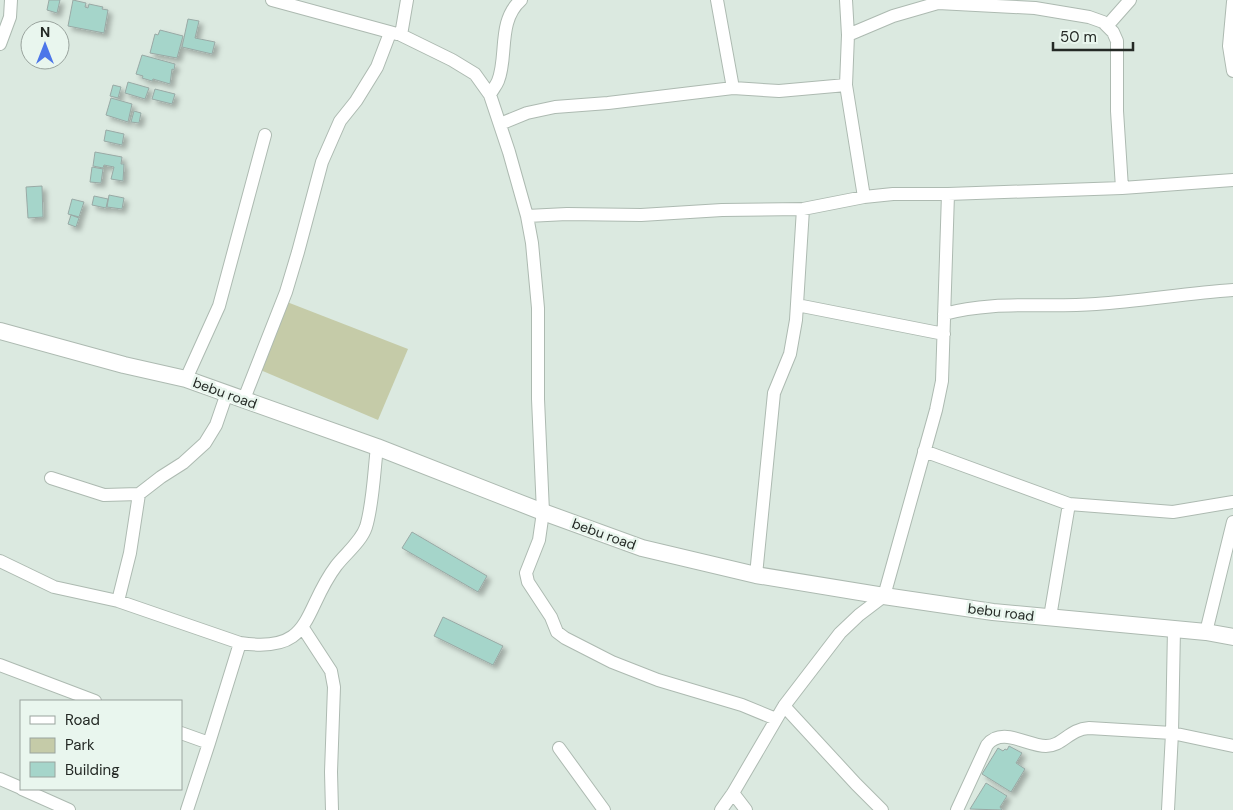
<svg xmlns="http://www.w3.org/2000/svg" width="1233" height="810" font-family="'DM Sans',sans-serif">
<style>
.green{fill:#c5cba8}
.building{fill:#a5d5ca;stroke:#99a9a5;filter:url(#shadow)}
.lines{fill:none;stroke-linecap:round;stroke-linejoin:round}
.minor-casing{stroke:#adbab1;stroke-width:14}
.tertiary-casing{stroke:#adbab1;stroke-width:18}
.minor{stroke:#fff;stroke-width:12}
.tertiary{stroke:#fff;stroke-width:16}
.labels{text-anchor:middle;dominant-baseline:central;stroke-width:5;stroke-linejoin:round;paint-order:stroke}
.street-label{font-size:14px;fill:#242925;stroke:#e9f6ee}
</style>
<defs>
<filter id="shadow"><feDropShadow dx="4" dy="4" stdDeviation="2.5" flood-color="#0004"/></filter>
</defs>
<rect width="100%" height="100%" fill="#dbe9e0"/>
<path class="green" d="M287,302l121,47 -30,71 -120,-51z"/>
<path class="building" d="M49,0h11l-3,13 -10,-3z
M73,0l13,3 -1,4 3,1 1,-4 14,3 -1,2 6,1 -4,23 -36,-7z
M188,19l11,2 -4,17 20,4 -3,12 -30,-7z
M160,30l23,6 -6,22 -27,-5 5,-19 3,1z
M142,55l33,9 -1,6 -2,-1 -2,15 -17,-5 -1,2 -10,-3 1,-2 -7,-2z
M128,82l21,6 -4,11 -20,-6z
M113,85l8,2 -3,11 -8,-2z
M155,89l20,5 -3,10 -20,-5z
M111,98l21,6 -4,18 -22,-7z
M134,111l7,2 -2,10 -8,-1z
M106,130l18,4 -2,11 -18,-4z
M95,152l27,5 -1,7h3l-1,17 -12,-2 3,-12 -10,-2 -1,3 -10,-2z
M92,167l11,2 -2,14 -11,-1z
M42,186l1,31 -15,1 -2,-31z
M109,195l15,3 -2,11 -15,-2z
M94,196l14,3 -2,9 -14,-3z
M72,199l12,3 -5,15 -11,-3z
M71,215l8,3 -3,9 -8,-3z
M412,532l75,44 -9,16 -76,-44z
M443,617l60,29 -10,19 -59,-29z
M1009,746l13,7 -6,10 9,6 -14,23 -29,-18 16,-26 5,3 2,-2 2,1z
M986,783l21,13 -7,11 2,3 -32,-1z"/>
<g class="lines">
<defs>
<path id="minor" d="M272,0l125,34
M407,0l-6,35 51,25 23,14 15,21 19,57 18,64 5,27 6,65v91l5,113 -4,28 -13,33 2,9 23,35 6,15 8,6 47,24 46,18 84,25 34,14
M717,0l16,88
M846,0l2,35 -2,50 18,112
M1233,2l-4,44 4,25
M1107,26l23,-26
M848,35l45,-19 45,-13 97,5 54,9 14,5 10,10 4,9v70l5,77
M0,44l10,-27 1,-17
M490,95c2,-5 6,-9 8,-14 10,-24 -1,-60 23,-81
M500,124l27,-11 28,-6 53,-4 125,-15 46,3 67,-6
M527,216l40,-2 74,1 81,-5 81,-1 61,-12 29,-3h55
M797,305l147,29
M944,314c50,-14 101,-6 152,-10 46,-3 91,-11 137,-14
M186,379l33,-73 46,-171
M244,399l42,-107 12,-40 24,-90 18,-41 16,-20 21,-34 13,-34
M924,451l145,53
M51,478l53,17 35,-1 22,-17 22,-14 22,-20 11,-18 11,-32
M0,561l54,26 64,14 122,42c74,11 62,-32 96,-77 9,-12 25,-24 30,-39 7,-23 8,-55 11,-80
M756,575l18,-182 16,-39 6,-34 7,-111
M118,601l12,-48 9,-59
M1050,617l19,-113 104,8 60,-10
M303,628l28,43 3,16 -3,85 1,38
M1206,632l27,-110
M0,665l95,36
M784,706l72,78 26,26
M181,733l28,10
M559,748l45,62
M0,779l21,9
M22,789l47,21
M733,793l13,17
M187,810l22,-67 31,-100
M721,810l12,-17 51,-87 56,-73 19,-18 25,-19 52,-186 6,-29 6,-187 174,-6 111,-8
M957,810l30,-65c15,-19 40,1 59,1 17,0 23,-17 43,-18l83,5 61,13
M1168,810l4,-77 2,-104"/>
<path id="tertiary" d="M0,331l124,34 62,14 191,68 166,65 99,36 114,27 128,21 109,16 213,20 27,5"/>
</defs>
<use href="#minor" class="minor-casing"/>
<use href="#tertiary" class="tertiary-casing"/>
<use href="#minor" class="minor"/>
<use href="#tertiary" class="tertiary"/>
</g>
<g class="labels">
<g class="street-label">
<text transform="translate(225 393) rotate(20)">bebu road</text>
<text transform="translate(604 534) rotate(20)">bebu road</text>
<text transform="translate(1001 612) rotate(7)">bebu road</text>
</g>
</g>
<rect x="20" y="700" width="162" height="90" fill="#e9f6ee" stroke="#9aa49e"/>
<rect x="30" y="716" width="25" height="8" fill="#ffffff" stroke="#9aa49e"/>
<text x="65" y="725" font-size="15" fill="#242925">Road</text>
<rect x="30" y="738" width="25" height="15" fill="#c5cba8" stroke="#9aa49e"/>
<text x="65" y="750" font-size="15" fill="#242925">Park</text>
<rect x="30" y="762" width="25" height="15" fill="#a5d5ca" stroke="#9aa49e"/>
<text x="65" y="775" font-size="15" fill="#242925">Building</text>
<g transform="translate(45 45)"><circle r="24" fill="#e9f6ee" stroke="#9aa49e"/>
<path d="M0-4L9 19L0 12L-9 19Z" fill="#4c76e9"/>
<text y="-8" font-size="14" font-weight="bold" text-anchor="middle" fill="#242925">N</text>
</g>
<path d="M1053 42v8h80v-8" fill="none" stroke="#242925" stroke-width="2.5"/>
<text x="1060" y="42" font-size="15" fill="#242925" stroke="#e9f6ee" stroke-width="4" paint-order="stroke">50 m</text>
</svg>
